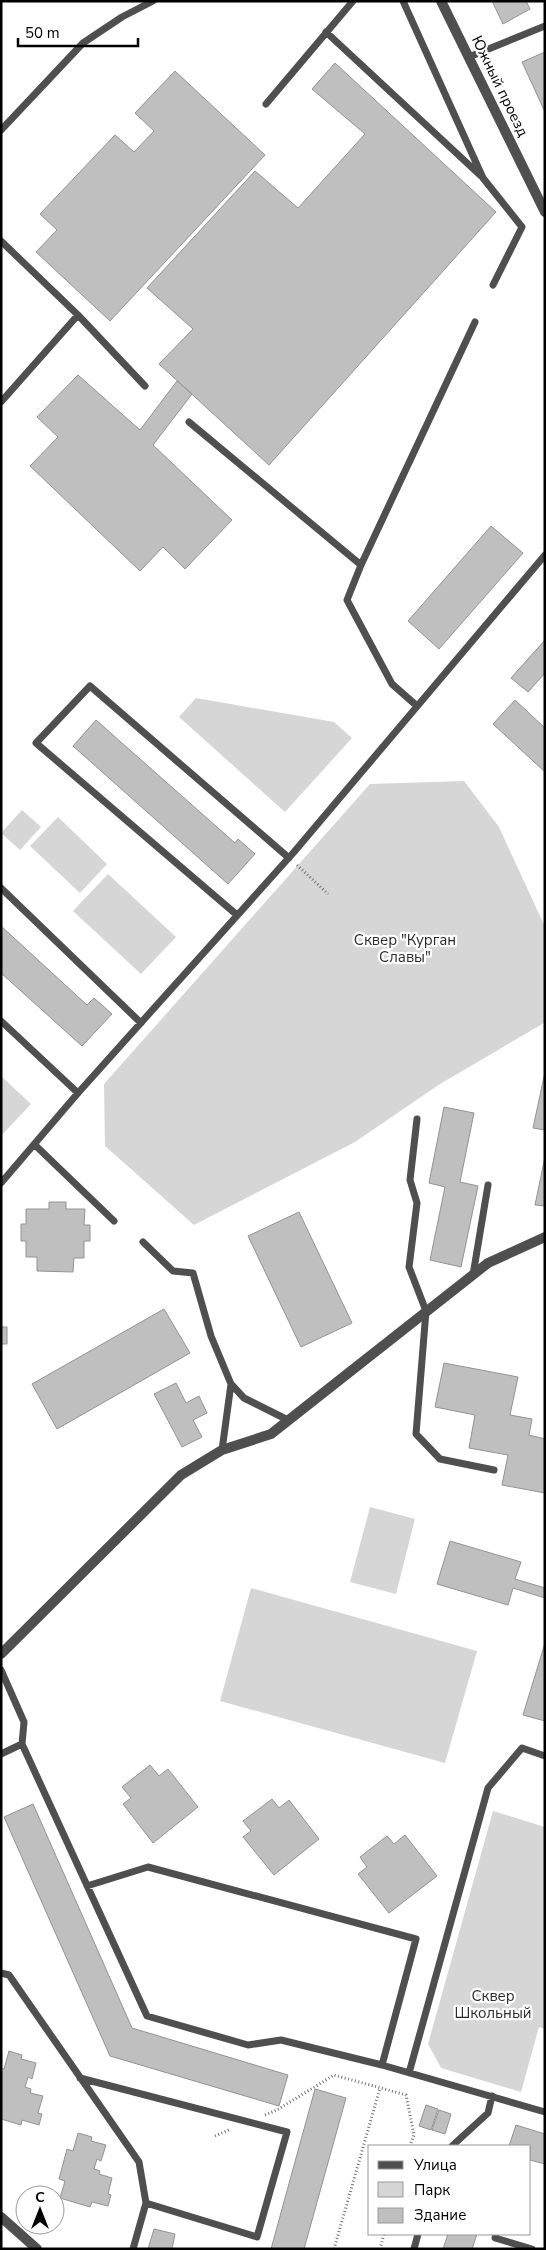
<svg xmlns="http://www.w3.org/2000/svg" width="546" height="2250" font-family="'Nunito Sans',sans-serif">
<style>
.green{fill:#d6d6d6}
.building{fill:#bfbfbf;stroke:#939393}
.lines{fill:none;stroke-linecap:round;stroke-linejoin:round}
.path{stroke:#717171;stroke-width:3;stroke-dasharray:1 2.5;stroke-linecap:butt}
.service{stroke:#4f4f4f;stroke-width:7}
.minor{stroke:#4f4f4f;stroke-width:10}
.tertiary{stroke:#4f4f4f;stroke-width:10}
.labels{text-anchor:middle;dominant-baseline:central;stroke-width:4.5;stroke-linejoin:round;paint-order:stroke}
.street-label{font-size:15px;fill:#000;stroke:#fff}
.park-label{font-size:15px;fill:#2d2d2d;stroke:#fff}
</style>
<rect width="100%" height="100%" fill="#fff"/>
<path class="green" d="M196,698l138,24 18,16 -67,74 -106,-95z
M464,781l35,46 46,100 -1,96 -104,61 -85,58 -161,83 -89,-79 -1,-62 266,-300z
M22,810l19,17 -21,23 -19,-17z
M58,817l49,47 -27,29 -50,-47z
M108,874l68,63 -35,37 -68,-63z
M1,1076l30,28 -30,32z
M370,1507l45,12 -19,75 -46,-12z
M251,1588l226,63 -32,112 -225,-62z
M493,1811l52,16v202l-6,-2 -18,65 -80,-24 -13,-24z"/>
<path class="building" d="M492,1h34l4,8 -27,15z
M545,52v60l-23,-50z
M335,63l161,149 -227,253 -110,-101 34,-35 -46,-41 108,-117 43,37 67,-74 -53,-45z
M175,71l90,84 -155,166 -74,-69 21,-22 -17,-16 75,-79 19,17 20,-21 -19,-18z
M78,375l62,55 37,-49 15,13 -39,51 79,75 -47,49 -22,-22 -23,24 -110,-105 28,-29 -21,-20z
M491,526l32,27 -84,96 -31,-28z
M545,640v33l-17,19 -17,-14z
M515,700l30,28v44l-52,-48z
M96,720l139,123 3,-4 17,15 -27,30 -155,-138z
M1,926l86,79 7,-7 18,16 -30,32 -81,-73z
M545,1072v58l-12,-2z
M444,1107l30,6 -14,69 18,4 -17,81 -31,-7 15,-73 -16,-4z
M545,1157v49l-10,-1z
M49,1202h17v7h19l-1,16h6v16h-6v17h-10l-1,14 -36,-1v-14h-11v-16h-5v-17h5v-15h23z
M299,1212l53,111 -51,24 -53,-111z
M164,1309l26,44 -133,76 -25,-45z
M1,1311v16h6v17h-6z
M444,1363l74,14 -8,38 22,4 -3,16 16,4v54l-43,-8 6,-30 -39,-7 6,-33 -40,-8z
M176,1383l10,20 13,-7 8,17 -14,7 9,17 -20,10 -28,-53z
M450,1541l71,21 -6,17 30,9v10l-32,-10 -5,17 -71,-21z
M545,1643v78l-22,-6z
M150,1765l9,11 9,-7 30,38 -45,36 -30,-39 8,-6 -9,-11z
M272,1799l7,9 10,-8 30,39 -45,36 -31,-38 8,-6 -8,-10z
M33,1804l99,224 156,47 -9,31 -169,-50 -106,-239z
M405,1835l32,41 -48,37 -31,-39 9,-7 -7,-10 27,-21 7,8z
M9,2051l13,4 -1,4 15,4 -4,16 -4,-2 -3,10 6,2 -1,4 13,3 -5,17 4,1 -3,11 -17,-5 -1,5 -20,-6v-51l3,1z
M315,2089l31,9 -42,151h-33z
M426,2105l12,4 -7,21 -12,-4z
M439,2110l12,4 -6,20 -13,-4z
M516,2125l29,9v30l-15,-4v-14h-21z
M78,2133l14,4 -1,4 15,4 -5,16 -4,-2 -3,10 6,2 -1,3 13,4 -4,16 3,1 -3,11 -16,-4 -2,5 -30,-9 5,-17 -6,-2 8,-30 6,2z
M154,2229l21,5 -3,15h-24z
M448,2234h29l-5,15h-29z"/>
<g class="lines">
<path class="path" d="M297,865l31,29
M265,2115l12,-5 57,-35 72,20 8,40 -4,11
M215,2136l16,-7
M334,2249l46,-161
M380,2249l4,-15"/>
<path class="service" d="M403,1l80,177 39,49 -29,58
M326,32l155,144
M469,57l76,-31
M266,104l87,-103
M1,130l82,-87 39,-26 31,-16
M1,241l77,74 67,71
M1,402l77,-87
M189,422l172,143 114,-243
M361,565l-14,35 45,84 25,22
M1,888l140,135
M237,915l-201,-172 54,-57 199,172
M1,1021l77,72
M417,1119l-7,61 7,23 -8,64 17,44 -10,123 24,25 54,11
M35,1145l79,76
M1,1183l77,-90 216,-241 251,-297
M143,1242l30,29 20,2 18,63 20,48 -9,66
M473,1275l15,-90
M231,1384l13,14 44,22
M1,1670l23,52 -2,22 125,272 101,29 33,-5 101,25 163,47
M1,1754l21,-10
M87,1886l61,-19 268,72 -34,126
M1,1973l8,2 130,187 7,41 -13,46
M409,2073l79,-285 34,-40 23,8
M80,2078l207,54 -30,105 -111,-34
M452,2146l36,-33 4,-17
M496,2234l-1,4 37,11
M414,2249l4,-15"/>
<path class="minor" d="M441,1l104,211
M1,1654l180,-179 41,-25 49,-16 217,-171 57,-26"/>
<path class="tertiary" d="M1,2217l36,32"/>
</g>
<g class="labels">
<g class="street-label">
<text transform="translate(500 86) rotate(64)">Южный проезд</text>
</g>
<g class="park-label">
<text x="405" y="940">Сквер "Курган<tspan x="405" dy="17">Славы"</tspan></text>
<text x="493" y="1996">Сквер<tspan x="493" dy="17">Школьный</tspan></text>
</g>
</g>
<rect width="546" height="2250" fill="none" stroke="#000000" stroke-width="5"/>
<rect x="368" y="2145" width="162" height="90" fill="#ffffff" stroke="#999999"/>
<rect x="378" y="2161" width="25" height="8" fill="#4f4f4f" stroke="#999999"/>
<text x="414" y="2170" font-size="15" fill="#000000">Улица</text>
<rect x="378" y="2182" width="25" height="15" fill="#d6d6d6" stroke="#999999"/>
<text x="414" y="2195" font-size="15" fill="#000000">Парк</text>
<rect x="378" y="2208" width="25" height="15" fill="#bfbfbf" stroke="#999999"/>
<text x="414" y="2220" font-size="15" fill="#000000">Здание</text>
<g transform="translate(40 2210)"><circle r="24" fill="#ffffff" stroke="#999999"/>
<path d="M0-4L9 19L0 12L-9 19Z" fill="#000000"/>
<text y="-8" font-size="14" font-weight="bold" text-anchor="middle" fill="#000000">С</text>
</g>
<path d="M18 38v8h120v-8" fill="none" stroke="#000000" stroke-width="2.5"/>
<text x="25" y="38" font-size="15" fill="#000000" stroke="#ffffff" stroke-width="4" paint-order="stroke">50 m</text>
</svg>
